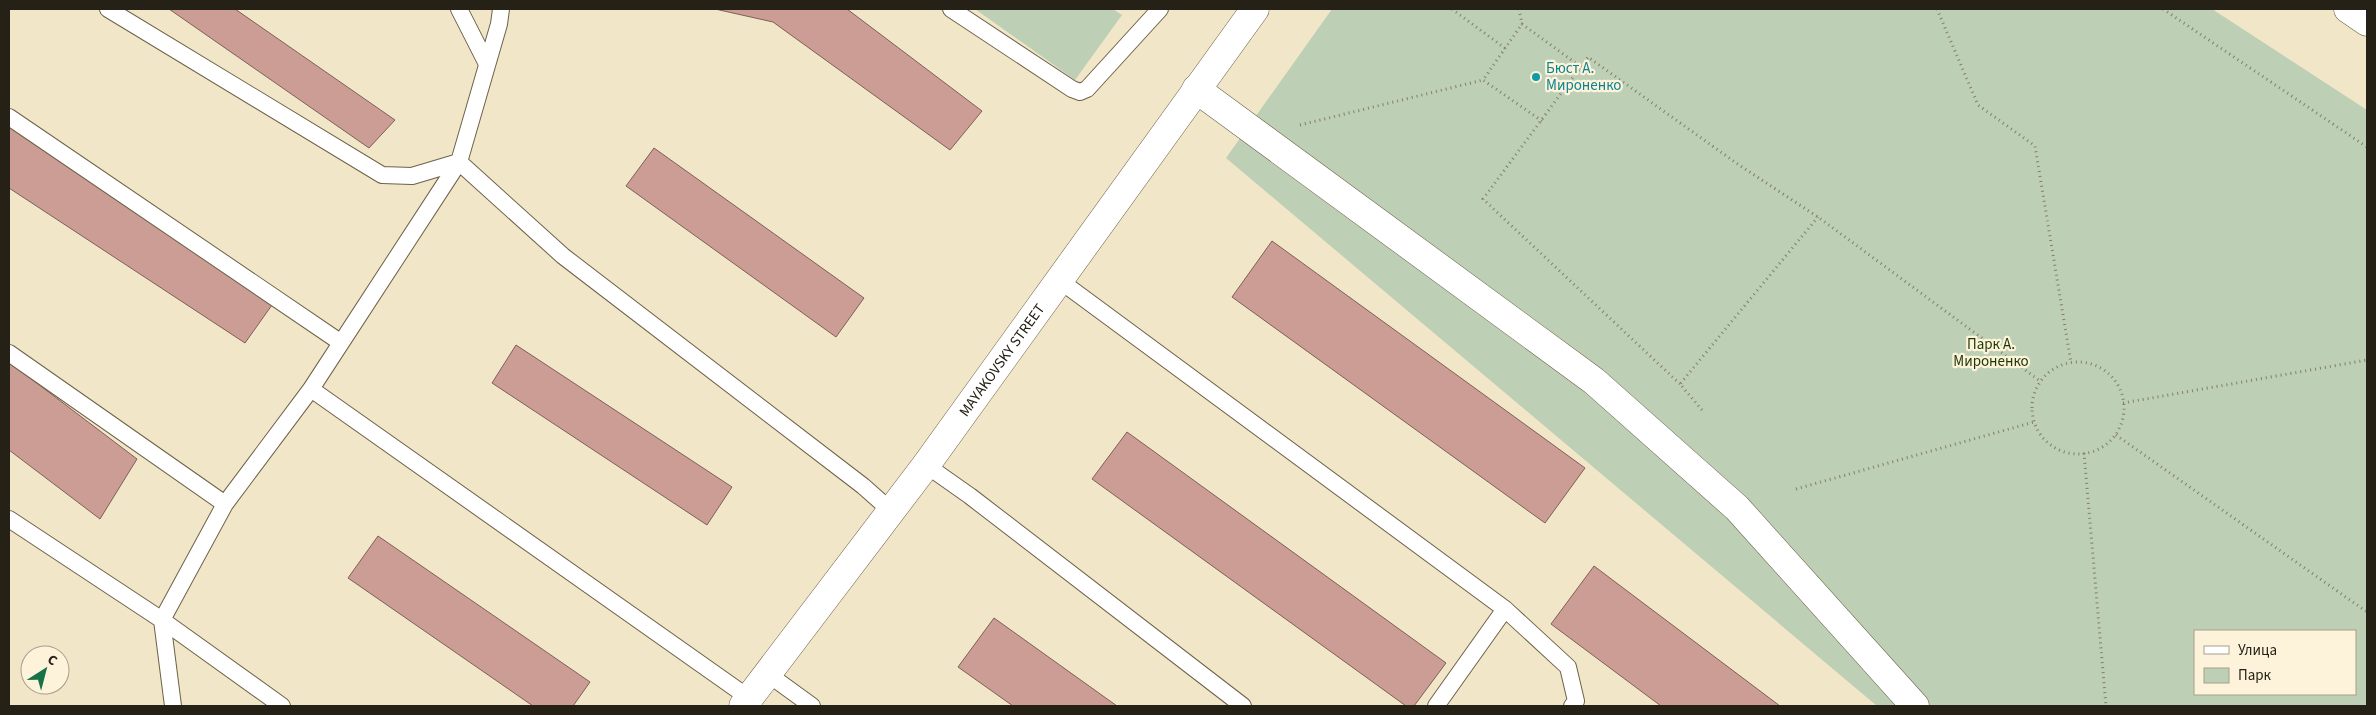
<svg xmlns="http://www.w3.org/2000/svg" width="2376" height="715" font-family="'Source Sans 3',sans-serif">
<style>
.green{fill:#bdcfb4;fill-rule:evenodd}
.building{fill:#cb9d95;stroke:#7f5f5a}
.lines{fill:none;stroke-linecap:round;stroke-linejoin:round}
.service-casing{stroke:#6d6248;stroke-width:18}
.minor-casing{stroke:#6d6248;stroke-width:29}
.tertiary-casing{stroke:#6d6248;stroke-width:29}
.path{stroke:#867e6a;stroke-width:3;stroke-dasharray:1 4;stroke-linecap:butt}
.service{stroke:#fff;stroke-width:16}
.minor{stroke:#fff;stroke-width:28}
.tertiary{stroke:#fff;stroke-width:28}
.culture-dot{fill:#0f9aa8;stroke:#fdf3db;stroke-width:2}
.labels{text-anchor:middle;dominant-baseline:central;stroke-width:4.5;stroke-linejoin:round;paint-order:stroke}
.culture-label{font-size:15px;fill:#0d838f;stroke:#fdf3db;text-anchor:start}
.park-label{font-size:15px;fill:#1b3801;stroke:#fdf3db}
.street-label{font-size:15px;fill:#262116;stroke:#fdf3db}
</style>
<rect width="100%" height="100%" fill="#f2e6c8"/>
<path class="green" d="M975,9h138l9,6 -47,65z
M1332,9h880l155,101v596h-490l-651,-548zM2195,631h160v63h-160z"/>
<path class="building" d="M169,9h66l160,111 -26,28z
M715,9h132l135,102 -32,39 -177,-128z
M9,120l263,185 -27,38 -236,-155z
M654,148l210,150 -28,39 -210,-151z
M1272,241l313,227 -40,55 -313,-226z
M516,345l216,142 -25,38 -215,-142z
M9,362l128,97 -37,60 -91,-69z
M1127,432l319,231 -32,43h-8l-314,-227z
M378,536l212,146 -17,24h-40l-185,-128z
M1594,566l186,140h-119l-110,-82z
M994,618l123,88h-104l-55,-39z"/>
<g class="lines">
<defs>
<path id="service" d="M108,9l274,166 30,1 47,-14 104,94 300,230 27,24
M459,9l28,55
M951,9l121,80 8,3 7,-3 73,-80
M9,117l331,225
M1059,280l446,329 63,58 8,34 -4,5
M9,353l216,151
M311,389l438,309
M926,465l44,31 273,210
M9,519l153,101 120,86
M768,674l44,32
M173,706l-11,-86 63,-116 86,-115 148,-227 40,-138 2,-15
M1436,706l69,-97"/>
<path id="minor" d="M1196,89l398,292 143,127 178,198"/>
<g id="tertiary">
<path d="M2348,9l19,13"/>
<path id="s1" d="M743,706l183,-241 329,-456"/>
</g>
</defs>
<use href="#service" class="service-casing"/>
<use href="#minor" class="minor-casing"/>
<use href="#tertiary" class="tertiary-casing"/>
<path class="path" d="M1452,9l54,40
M1519,9l3,15
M1937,9l41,96 57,41 36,217
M2163,9l204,138
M1542,121l-59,-41 39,-56 59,43
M1300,125l183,-45
M2032 408a46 46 0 1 1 92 0a46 46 0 1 1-92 0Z
M1680,384l-197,-185 105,-142 151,108 79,52 222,164
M2123,403l244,-43
M1702,410l-22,-26 138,-167
M2116,435l251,177
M2084,453l22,253
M1796,489l238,-67"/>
<use href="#service" class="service"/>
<use href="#minor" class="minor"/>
<use href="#tertiary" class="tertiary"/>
</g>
<circle class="culture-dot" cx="1536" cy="77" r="5"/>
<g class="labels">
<g class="culture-label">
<text x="1546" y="68">Бюст А.<tspan x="1546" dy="17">Мироненко</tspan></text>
</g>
<g class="park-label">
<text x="1991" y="344">Парк А.<tspan x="1991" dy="17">Мироненко</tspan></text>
</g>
<g class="street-label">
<text stroke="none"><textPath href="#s1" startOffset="432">MAYAKOVSKY STREET</textPath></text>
</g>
</g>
<rect width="2376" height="715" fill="none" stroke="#262116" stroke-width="20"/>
<rect x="2194" y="630" width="162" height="65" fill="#fdf3db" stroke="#a79f8c"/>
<rect x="2204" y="646" width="25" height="8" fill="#ffffff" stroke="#a79f8c"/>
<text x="2238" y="655" font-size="15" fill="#262116">Улица</text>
<rect x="2204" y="668" width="25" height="15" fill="#bdcfb4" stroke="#a79f8c"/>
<text x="2238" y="680" font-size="15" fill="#262116">Парк</text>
<g transform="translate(45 670) rotate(36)"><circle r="24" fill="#fdf3db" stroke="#a79f8c"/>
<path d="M0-4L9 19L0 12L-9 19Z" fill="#177246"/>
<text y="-8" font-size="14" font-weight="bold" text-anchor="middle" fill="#262116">С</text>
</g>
</svg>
